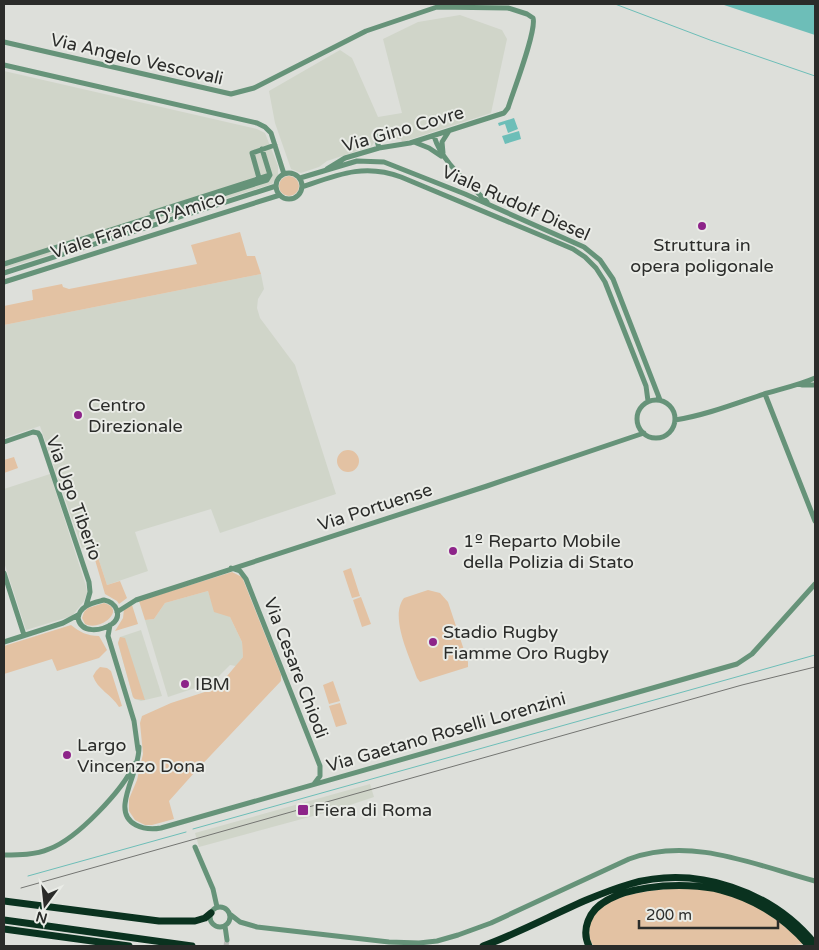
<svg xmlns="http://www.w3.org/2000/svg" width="819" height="950" font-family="'Varela Round',sans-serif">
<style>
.built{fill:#d0d5c9}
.green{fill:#e3c2a3}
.water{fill:#6dbeb8}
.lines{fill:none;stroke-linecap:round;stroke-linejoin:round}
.stream{stroke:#6dbeb8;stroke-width:1}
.minor-tunnel{stroke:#b9bbb7;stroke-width:5;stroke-dasharray:5 2.5;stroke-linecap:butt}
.minor{stroke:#669379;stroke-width:5}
.highway{stroke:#0a321f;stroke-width:7}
.rail{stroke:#747572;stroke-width:1}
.poi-dot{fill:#8d2489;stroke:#eaece7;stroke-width:2}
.labels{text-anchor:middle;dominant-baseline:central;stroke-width:4;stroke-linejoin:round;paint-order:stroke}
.street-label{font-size:18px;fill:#2b2c2a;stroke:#eaece7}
.poi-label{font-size:18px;fill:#2b2c2a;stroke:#eaece7;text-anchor:start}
</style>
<rect width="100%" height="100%" fill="#dddfda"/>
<path class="built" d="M460,15l42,15 5,9 -16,74 -89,29 -1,-3h-13l-3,-8 -14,3 3,8 -2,4 -45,15 -8,6 -18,6 -10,-4 -16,-46 -6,-32 71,-41 12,8 26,59 24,-4 -19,-74 35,-17z
M4,71l253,58 8,4 13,33v9l-6,9 -268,85z
M261,274l3,15 -6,10 -1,9 3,10 35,47 41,129 -116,39 -9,-24 -76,23 13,39 -41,14 -13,-40 -12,3 -42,-122 -36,12v-113z
M50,474l36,112 1,7 -3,8 -12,15 -46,14 -22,-68v-73z
M208,591l5,15 17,11 12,25 1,15 -7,9 -6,-1 -17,17 -45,15 -23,-77 9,-1 11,-16z
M141,630l21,66 -21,5 -6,-2 -2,-2 -15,-54 2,-6z
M370,784l4,13 -39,13 -136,37 -4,-14z"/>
<path class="green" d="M279 186a10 10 0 1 1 20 0a10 10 0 1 1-20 0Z
M240,232l7,24h8l6,18 -257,51v-19l29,-6 -1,-10 30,-6 1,3 6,2 128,-25 -6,-19z
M337 461a11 11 0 1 1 22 0a11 11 0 1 1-22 0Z
M14,457l4,11 -14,5v-13z
M94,545l13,40 13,-4 7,17 -8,6 -2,-3 -12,-7 -14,-48z
M351,568l9,28 -8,2 -9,-27z
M232,572l10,5 39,98v6l-87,92 -25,28 5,18 -22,6h-7l-10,-5 -6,-9v-12l8,-19 6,-26 -3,-31 2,-7 29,-13 46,-15 26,-31 -1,-15 -12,-25 -16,-5 -6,-21 -43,12 -11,16 -9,1 -6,-19z
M428,590l12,3 8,9 20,60v5l-48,15 -3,-4c-7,-21 -28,-61 -13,-80z
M361,597l10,27 -9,3 -9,-27z
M104,603c23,6 -3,29 -19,21l-3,-6 2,-6 4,-4z
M132,605l6,19 -23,7 8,-13 1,-9z
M71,625c9,7 16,11 28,11l8,14 -8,8 -42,13 -5,-12 -48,15v-28z
M120,637l5,1 20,62 -10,-1 -2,-2 -15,-54z
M100,667l7,1 4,3 11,35 -3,1c-7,-12 -22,-18 -26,-31l3,-5z
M333,681l7,20 -11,3 -6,-19z
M340,703l7,21 -11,3 -7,-21z
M686,887c11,2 24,2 35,5 34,9 58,28 83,52l-19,2h-191c-6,-7 -5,-13 -4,-22 5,-32 71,-34 96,-37z"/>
<path class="water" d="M721,4h94v31z
M514,118l4,11 -10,4 -3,-9 -6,2 -1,-3z
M519,131l2,8 -16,5 -3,-8z"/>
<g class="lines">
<path class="stream" d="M615,4l95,36 105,36
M193,829l622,-174
M28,876l158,-44"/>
<path class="minor-tunnel" d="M226,946l1,-6"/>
<path class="minor" d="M4,42l227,52 23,-6 112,-57 71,-24 71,1 19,6 6,4c4,12 -20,74 -25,90l-4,5 -94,30 -31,5 -34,10 -18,11
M4,65l253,58 8,4 6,6 13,41
M375,133l4,15
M434,136c8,27 34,46 53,66
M414,142l15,6 12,8
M443,153l-1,-11 7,-11
M276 186a13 13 0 1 1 26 0a13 13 0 1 1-26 0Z
M259,178l-7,-25 23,-8
M300,178l57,-17 27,1 81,32 119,53 16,13 13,19 47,121
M302,187c35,-12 62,-24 99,-10l139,58 33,14 12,8 11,11 9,14 41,104 2,15
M152,213l118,-38
M4,264l263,-84 3,-5 -8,-26
M4,273l272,-87
M4,282l276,-87
M802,385h13
M765,394l50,127
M637 419a19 19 0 1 1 38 0a19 19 0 1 1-38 0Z
M675,420c31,-5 59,-16 89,-26 17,-5 35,-9 51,-16
M4,442l29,-10 5,1 2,3 49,146 1,10 -4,14
M231,568l9,3 6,8 74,187v10l-6,8
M4,573l20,62
M104,600c12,2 19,16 8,24 -11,7 -31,10 -34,-6 2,-13 15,-15 26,-18z
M117,612l19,-12 351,-114 157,-53
M110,625l-2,11 26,85 4,29
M4,642l59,-19 15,-8
M139,747c0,20 -12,37 -14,57 -2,21 19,27 36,24l576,-164 15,-10 63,-70
M195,847l18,42 4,18
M4,855c15,0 31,0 45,-6 28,-10 74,-59 86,-86
M210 917a10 10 0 1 1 20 0a10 10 0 1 1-20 0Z
M231,915l9,7 17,5 132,15 30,1 18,-2 21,-6 33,-12 138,-64c62,-23 126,6 186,22
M225,926l2,14"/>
<path class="highway" d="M4,901l155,20h36l10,-3 6,-5
M4,920l188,26
M4,929l125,17
M483,946c50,-18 96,-47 147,-62 67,-19 142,7 185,60
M589,946c-4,-8 -4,-17 -1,-25 13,-38 100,-40 133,-31 34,9 65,29 88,56"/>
<path class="rail" d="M21,888l721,-203 73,-18"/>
</g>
<g class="poi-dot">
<circle cx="702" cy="226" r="5"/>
<circle cx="78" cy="415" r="5"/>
<circle cx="453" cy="551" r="5"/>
<circle cx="433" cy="642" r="5"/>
<circle cx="185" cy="684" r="5"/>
<circle cx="67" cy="755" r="5"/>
<rect x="297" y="804" width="12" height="12" rx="2.5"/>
</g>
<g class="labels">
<g class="street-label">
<text transform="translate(137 59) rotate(13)">Via Angelo Vescovali</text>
<text transform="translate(403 129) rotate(-16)">Via Gino Covre</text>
<text transform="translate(516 203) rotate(24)">Viale Rudolf Diesel</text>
<text transform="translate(138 225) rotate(-18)">Viale Franco D'Amico</text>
<text transform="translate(74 498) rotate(70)">Via Ugo Tiberio</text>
<text transform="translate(375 507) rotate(-18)">Via Portuense</text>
<text transform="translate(296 668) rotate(69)">Via Cesare Chiodi</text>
<text transform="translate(446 732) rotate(-16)">Via Gaetano Roselli Lorenzini</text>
</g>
<g class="poi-label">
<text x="702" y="245" text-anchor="middle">Struttura in<tspan x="702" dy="21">opera poligonale</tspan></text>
<text x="88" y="405">Centro<tspan x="88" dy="21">Direzionale</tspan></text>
<text x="463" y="541">1º Reparto Mobile<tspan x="463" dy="21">della Polizia di Stato</tspan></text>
<text x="443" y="632">Stadio Rugby<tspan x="443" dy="21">Fiamme Oro Rugby</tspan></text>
<text x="195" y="684">IBM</text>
<text x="77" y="745">Largo<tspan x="77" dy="21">Vincenzo Dona</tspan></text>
<text x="314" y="810">Fiera di Roma</text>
</g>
</g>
<rect width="819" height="950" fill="none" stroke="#2b2c2a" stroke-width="10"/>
<g transform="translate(45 905) rotate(195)" stroke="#eaece7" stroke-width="4" paint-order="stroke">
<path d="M0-4L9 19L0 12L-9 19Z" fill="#2b2c2a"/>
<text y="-8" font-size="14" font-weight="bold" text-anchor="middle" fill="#2b2c2a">N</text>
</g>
<path d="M639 920v8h139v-8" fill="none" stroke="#2b2c2a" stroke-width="2.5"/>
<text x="646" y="920" font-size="15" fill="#2b2c2a" stroke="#eaece7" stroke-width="4" paint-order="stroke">200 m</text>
</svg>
